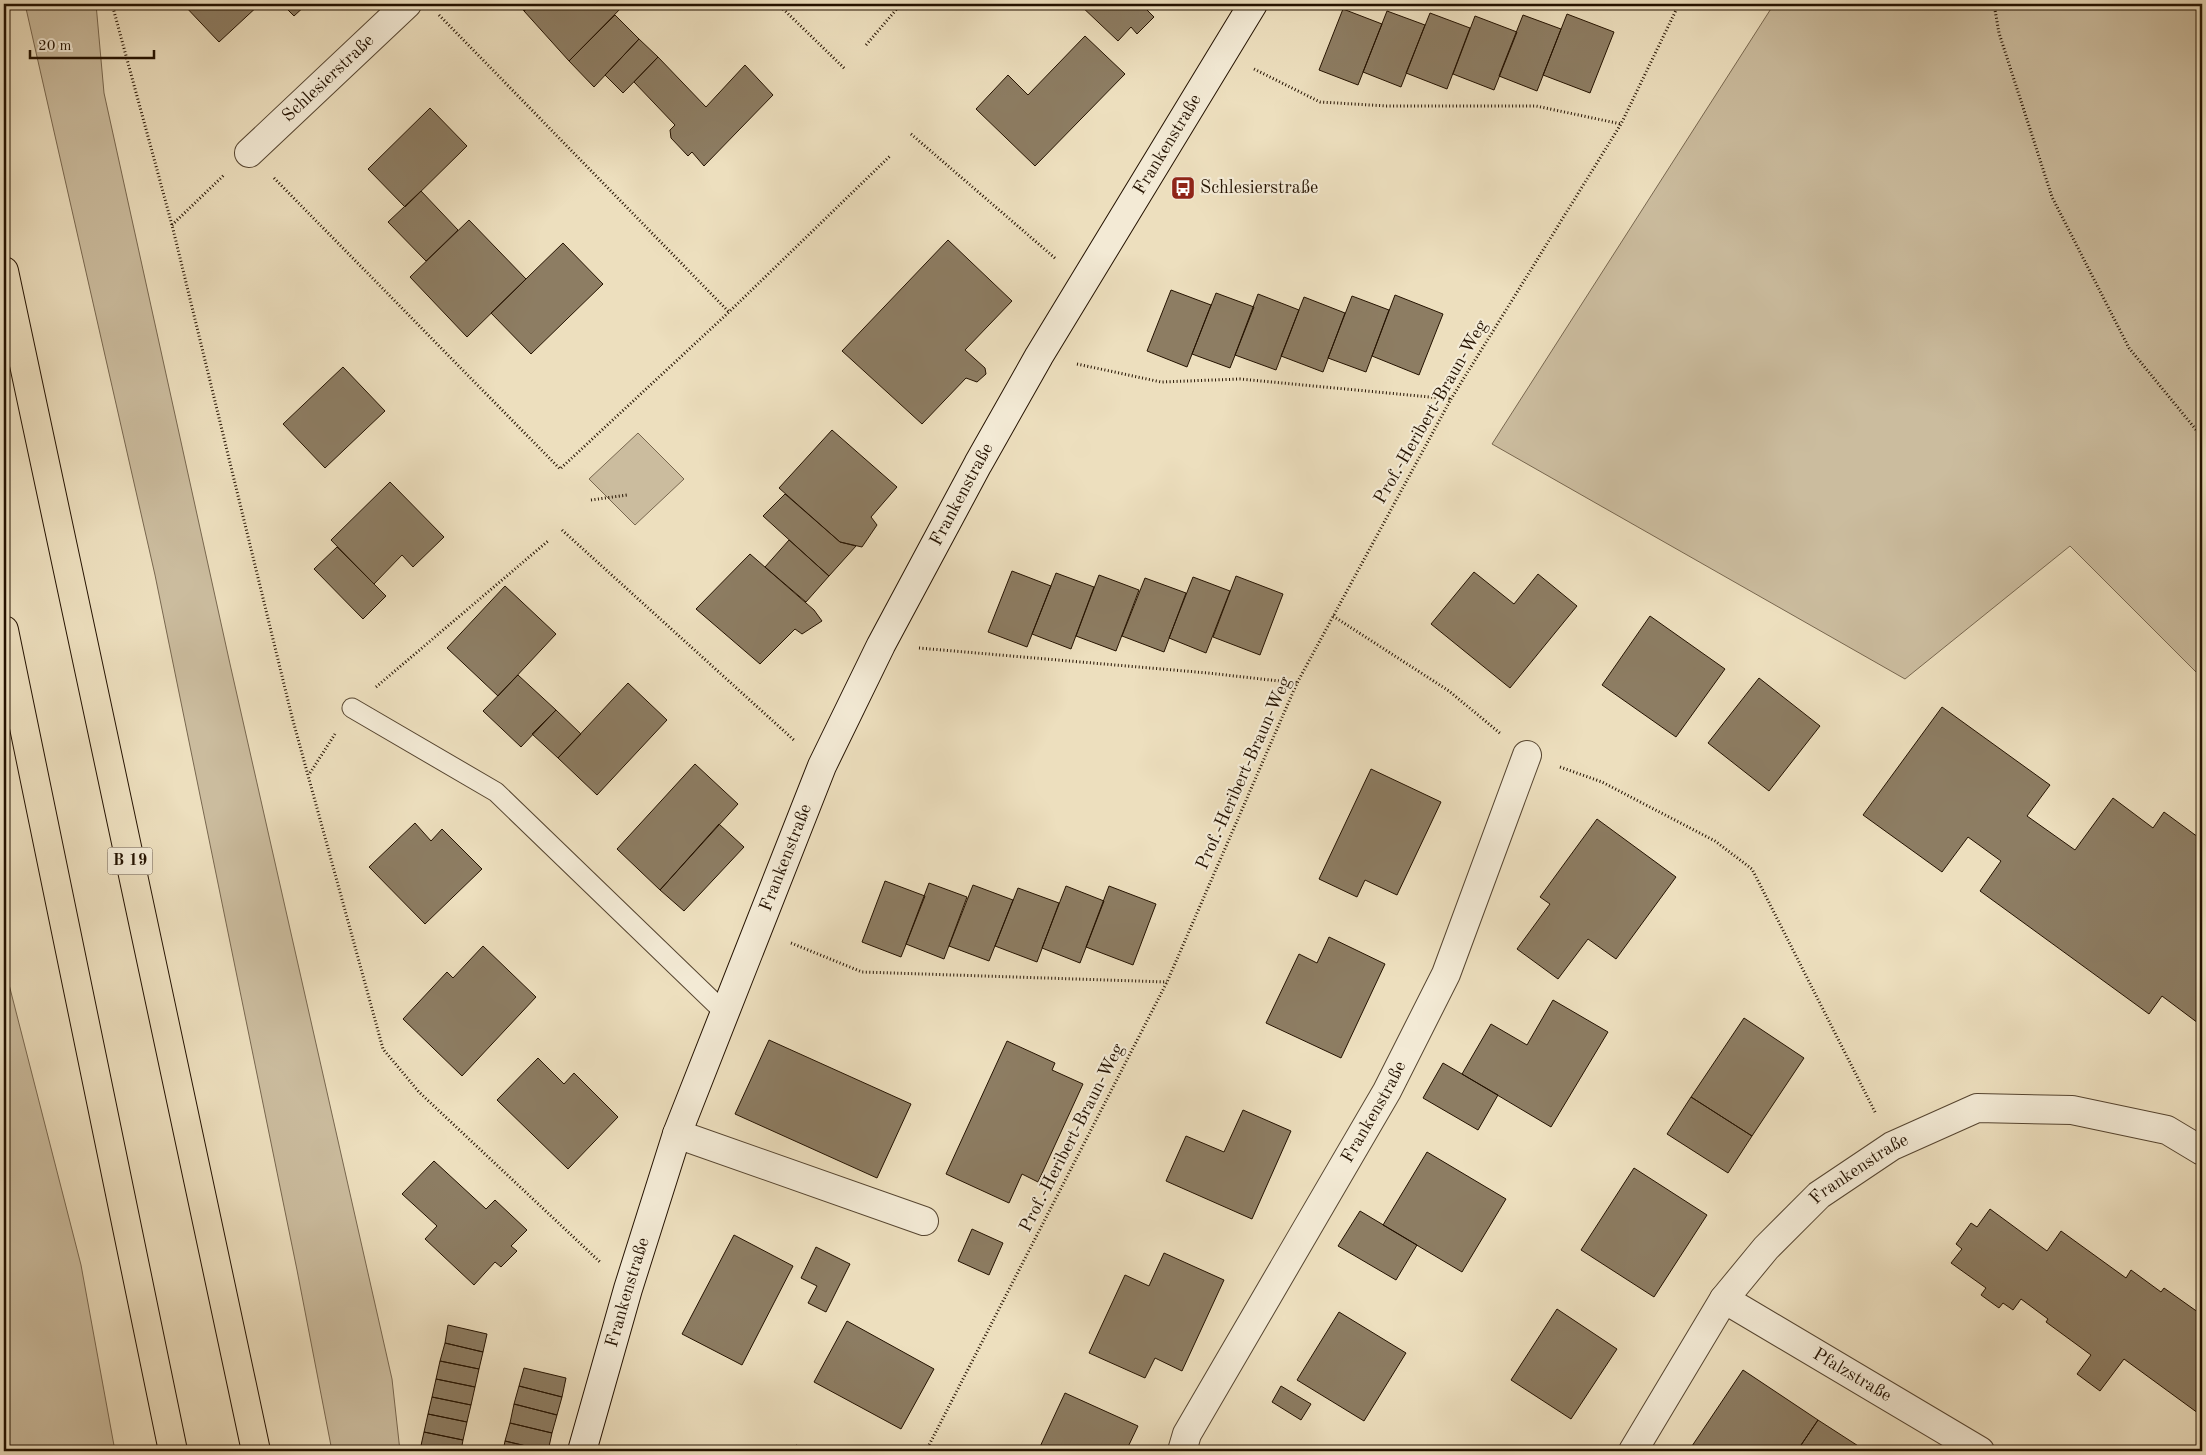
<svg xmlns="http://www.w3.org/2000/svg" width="2206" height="1455" font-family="'Old Standard TT',serif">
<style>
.green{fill:#cbbc9e;stroke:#78674f}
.building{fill:#8d7d63;stroke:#241200}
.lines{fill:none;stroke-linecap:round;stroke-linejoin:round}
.lane-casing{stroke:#564530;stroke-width:21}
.street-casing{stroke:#564530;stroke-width:30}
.secondary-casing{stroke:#241200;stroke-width:30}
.highway-casing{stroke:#241200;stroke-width:30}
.path{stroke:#241200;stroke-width:3;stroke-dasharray:1 2.5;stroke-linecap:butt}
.lane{stroke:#f3ead5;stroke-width:19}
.street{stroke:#f3ead5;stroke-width:28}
.secondary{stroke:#f3ead5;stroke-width:28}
.highway{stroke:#eddfbe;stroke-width:28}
.labels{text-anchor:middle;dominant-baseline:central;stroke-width:4.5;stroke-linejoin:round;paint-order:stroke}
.shield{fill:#f3ead5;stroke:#625340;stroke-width:1}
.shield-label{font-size:16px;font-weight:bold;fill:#241200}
.street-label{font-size:18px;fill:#241200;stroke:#f3ead5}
.poi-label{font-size:18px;fill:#241200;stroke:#f3ead5;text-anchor:start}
</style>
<rect width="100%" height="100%" fill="#eddfbe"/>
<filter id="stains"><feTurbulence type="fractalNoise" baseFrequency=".004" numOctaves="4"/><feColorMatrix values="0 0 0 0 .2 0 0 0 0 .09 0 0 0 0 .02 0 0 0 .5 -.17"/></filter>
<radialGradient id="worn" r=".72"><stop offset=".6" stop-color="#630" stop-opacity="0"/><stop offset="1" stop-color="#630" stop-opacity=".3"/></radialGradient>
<path class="green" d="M25,4h71l8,89 126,571 162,715 8,72h-68l-35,-181 -142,-695z
M1774,4h428v674l-132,-132 -165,133 -413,-235z
M638,433l46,46 -49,46 -46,-46z
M4,965l77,300 34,186h-108l-3,-12z"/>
<path class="building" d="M183,4h77l-41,38z
M282,4h25l-13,12z
M518,4h14l-8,7z
M532,4h93l-56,57 -45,-50z
M1079,4h74l-6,6 7,7 -17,17 -6,-7 -13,14z
M1343,9l39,15 -24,61 -39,-15z
M1387,11l38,14 -24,62 -38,-15z
M1430,13l40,15 -23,61 -41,-16z
M1567,14l47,18 -24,61 -47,-18z
M615,15l24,24 -45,48 -25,-26z
M1523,15l38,14 -24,62 -38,-15z
M1475,16l42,16 -23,58 -41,-16z
M1085,36l40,38 -90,92 -59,-57 32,-34 20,20z
M639,39l19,18 -35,36 -18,-18z
M658,57l48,50 39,-42 28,30 -69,71 -12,-14 -4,4 -17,-18 -1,-8 5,-5 -41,-43z
M430,108l37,38 -62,61 -37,-38z
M421,191l37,39 -32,31 -38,-39z
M469,220l57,59 -59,58 -57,-60z
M948,240l64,61 -47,49 20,18 1,6 -9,8 -11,-4 -44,46 -80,-73z
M563,243l40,41 -72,70 -40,-41z
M1171,290l40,15 -24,62 -40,-16z
M1216,293l38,14 -24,61 -38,-14z
M1258,294l41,16 -23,60 -41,-15z
M1395,295l48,19 -24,61 -47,-19z
M1352,296l37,14 -23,62 -38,-14z
M1304,297l41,16 -22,59 -42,-16z
M343,367l42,44 -60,57 -42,-44z
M832,430l65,57 -26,30 6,8 -15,22 -22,-5 -61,-54z
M390,482l54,55 -31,30 -11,-12 -28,29 -43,-44z
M785,494l55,48 16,4 -27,30 -66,-60z
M789,540l40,36 -23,26 -41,-35z
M337,547l49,49 -23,23 -49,-50z
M750,554l64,56 8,11 -20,13 -7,-5 -35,35 -64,-55z
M1012,571l39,15 -24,61 -39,-15z
M1474,572l40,32 24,-30 39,32 -67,82 -79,-64z
M1056,573l38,14 -23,62 -39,-15z
M1099,575l40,15 -23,61 -40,-15z
M1236,576l47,18 -23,61 -47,-18z
M1193,577l37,14 -24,62 -37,-15z
M1145,578l41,15 -22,59 -42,-16z
M505,586l51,48 -58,62 -51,-48z
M1650,616l75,53 -49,68 -74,-52z
M518,675l38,35 -35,37 -38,-36z
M1759,678l61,48 -51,65 -61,-48z
M628,683l39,37 -70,75 -39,-37z
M1942,707l108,78 -23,31 48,34 38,-52 40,30 11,-16 38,28v186l-40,-30 -13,18 -169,-123 21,-30 -33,-24 -26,35 -79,-57z
M556,710l25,24 -23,24 -26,-24z
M695,764l43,40 -78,86 -43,-41z
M1371,769l70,33 -44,93 -32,-15 -8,17 -38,-18z
M1597,819l79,58 -60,82 -28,-20 -30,40 -41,-30 33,-45 -10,-7z
M415,823l16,18 11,-12 40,40 -57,55 -56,-57z
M719,824l25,23 -60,64 -24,-21z
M885,881l40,15 -24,61 -39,-15z
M929,883l38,14 -23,62 -38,-15z
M973,885l40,15 -24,61 -40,-15z
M1066,886l38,15 -24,62 -38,-15z
M1109,886l47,18 -23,61 -47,-18z
M1018,888l41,15 -22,59 -42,-16z
M1329,937l56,27 -44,94 -75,-35 33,-69 18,9z
M483,946l53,51 -74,79 -59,-57 44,-47 6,6z
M1553,1000l55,32 -57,95 -89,-53 29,-50 36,21z
M1744,1018l60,40 -52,78 -61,-39z
M769,1040l142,64 -34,74 -142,-64z
M1007,1041l48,22 -3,7 31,14 -45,98 -16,-8 -13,29 -63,-29z
M538,1058l26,26 10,-11 44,44 -50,52 -71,-69z
M1443,1063l55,32 -20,35 -55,-32z
M1691,1097l61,39 -24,37 -61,-39z
M1243,1110l48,21 -39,88 -86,-38 20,-45 38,16z
M1427,1152l79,47 -44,73 -79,-47z
M434,1161l52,48 9,-9 32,30 -16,16 6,5 -16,16 -6,-5 -21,23 -49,-46 12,-13 -35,-32z
M1634,1168l73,47 -53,82 -73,-47z
M1990,1209l57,42 14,-20 65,47 5,-8 30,22 3,-4 38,27v101l-78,-57 -24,32 -23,-17 14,-19 -45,-33 2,-3 -27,-20 -8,11 -10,-7 -4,5 -18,-13 5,-7 -35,-25 11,-14 -6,-5 15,-21 6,4z
M1360,1211l57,34 -21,35 -58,-34z
M972,1229l31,14 -14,32 -31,-14z
M734,1235l59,31 -51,99 -60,-31z
M816,1247l34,17 -24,48 -18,-9 9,-17 -16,-8z
M1164,1253l60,27 -42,91 -27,-13 -10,20 -56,-25 36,-78 24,11z
M1557,1309l60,40 -46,70 -60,-39z
M1339,1312l67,41 -42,68 -67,-41z
M847,1321l87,48 -33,60 -87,-47z
M448,1325l39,9 -4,18 -38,-9z
M445,1343l38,9 -4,17 -39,-8z
M440,1361l39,8 -4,18 -39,-8z
M524,1368l42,10 -4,19 -43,-11z
M1743,1370l75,50 -21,31h-96l-9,-5z
M436,1379l39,8 -4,18 -39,-8z
M519,1386l43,11 -5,18 -43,-11z
M1281,1386l30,18 -10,16 -29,-18z
M1065,1393l73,33 -12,25h-88z
M432,1397l39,8 -4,17 -39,-8z
M514,1404l43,11 -5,18 -42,-10z
M428,1414l39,8 -4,18 -39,-8z
M1818,1420l48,31h-69z
M510,1423l42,10 -4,18 -43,-10z
M424,1432l39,8 -2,11 -41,-1z
M505,1441l41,10h-43z
M796,1445l12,6h-15z"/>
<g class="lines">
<defs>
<path id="lane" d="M352,708l144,84 228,220"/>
<g id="street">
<path id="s1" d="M249,153l158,-149"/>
<path d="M677,1134l247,87"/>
<path id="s2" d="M1724,1299l256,152"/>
<path id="s3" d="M1182,1451l5,-17 200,-343 59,-117 81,-219"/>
<path id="s4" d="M1633,1451l91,-152 42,-51 53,-53 73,-49 85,-38 95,2 95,20 35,21"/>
</g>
<g id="secondary">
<path id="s5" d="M582,1451l46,-162 49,-155 145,-368 59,-121 97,-181 61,-108 214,-352"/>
</g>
<path id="highway" d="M4,271l252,1180
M4,630l169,821"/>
</defs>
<use href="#lane" class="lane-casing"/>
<use href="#street" class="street-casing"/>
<use href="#secondary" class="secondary-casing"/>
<use href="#highway" class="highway-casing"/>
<path class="path" d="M112,4l60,221 120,492 91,332 36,43 181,170
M778,4l67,65
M1994,4l5,29 53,164 77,151 73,89
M439,15l290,297
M866,45l35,-41
M1254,69l66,33 67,4h149l85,18
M911,134l145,125
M274,178l286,291 169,-157 161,-156
M172,225l52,-50
M1077,364l84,18 79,-3 211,20
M591,500l36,-5
M562,530l233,211
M1333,616l116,75 52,43
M919,648l289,25 89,10
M376,687l172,-146
M1560,767l42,15 113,59 37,28 124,245
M310,773l25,-39
M791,943l71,29 305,10
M926,1451l241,-469 130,-299 154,-284 170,-275 58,-120"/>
<use href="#lane" class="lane"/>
<use href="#street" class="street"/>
<use href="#secondary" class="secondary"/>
<use href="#highway" class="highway"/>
</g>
<defs>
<symbol id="bus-square" viewBox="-11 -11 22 22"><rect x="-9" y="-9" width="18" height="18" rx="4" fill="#8f2418" stroke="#f3ead5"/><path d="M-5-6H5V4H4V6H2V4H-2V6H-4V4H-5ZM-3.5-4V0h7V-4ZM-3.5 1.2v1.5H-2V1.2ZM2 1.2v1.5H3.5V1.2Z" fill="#fff"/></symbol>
</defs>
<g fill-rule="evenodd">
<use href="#bus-square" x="1169" y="174" width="28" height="28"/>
</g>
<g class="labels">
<rect class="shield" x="107.5" y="847.5" width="45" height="27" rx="4"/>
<g class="shield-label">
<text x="130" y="861">B 19</text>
</g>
<g class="street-label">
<text stroke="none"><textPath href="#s1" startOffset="109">Schlesierstraße</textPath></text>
<text stroke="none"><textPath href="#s5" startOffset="1438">Frankenstraße</textPath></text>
<text transform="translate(1431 412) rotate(-60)">Prof.-Heribert-Braun-Weg</text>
<text stroke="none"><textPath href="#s5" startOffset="1032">Frankenstraße</textPath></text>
<text transform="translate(1244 773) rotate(-66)">Prof.-Heribert-Braun-Weg</text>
<text stroke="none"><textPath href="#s5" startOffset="628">Frankenstraße</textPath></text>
<text stroke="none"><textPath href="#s3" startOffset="390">Frankenstraße</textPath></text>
<text transform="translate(1072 1138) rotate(-63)">Prof.-Heribert-Braun-Weg</text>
<text stroke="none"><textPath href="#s4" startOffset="366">Frankenstraße</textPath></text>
<text stroke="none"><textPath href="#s5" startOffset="165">Frankenstraße</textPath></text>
<text stroke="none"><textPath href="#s2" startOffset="149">Pfalzstraße</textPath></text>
</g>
<g class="poi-label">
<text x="1200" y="188">Schlesierstraße</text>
</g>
</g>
<rect width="2206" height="1455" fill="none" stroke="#eddfbe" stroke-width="20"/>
<rect x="5" y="5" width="2196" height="1445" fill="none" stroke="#241200" stroke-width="2.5"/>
<rect x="10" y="10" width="2186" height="1435" fill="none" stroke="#241200"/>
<path d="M30 50v8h124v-8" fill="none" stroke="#241200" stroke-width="2.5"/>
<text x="38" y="50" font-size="15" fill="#241200" stroke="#f3ead5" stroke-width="4" paint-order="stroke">20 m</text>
<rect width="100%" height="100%" filter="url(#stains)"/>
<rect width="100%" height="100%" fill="url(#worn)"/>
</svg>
